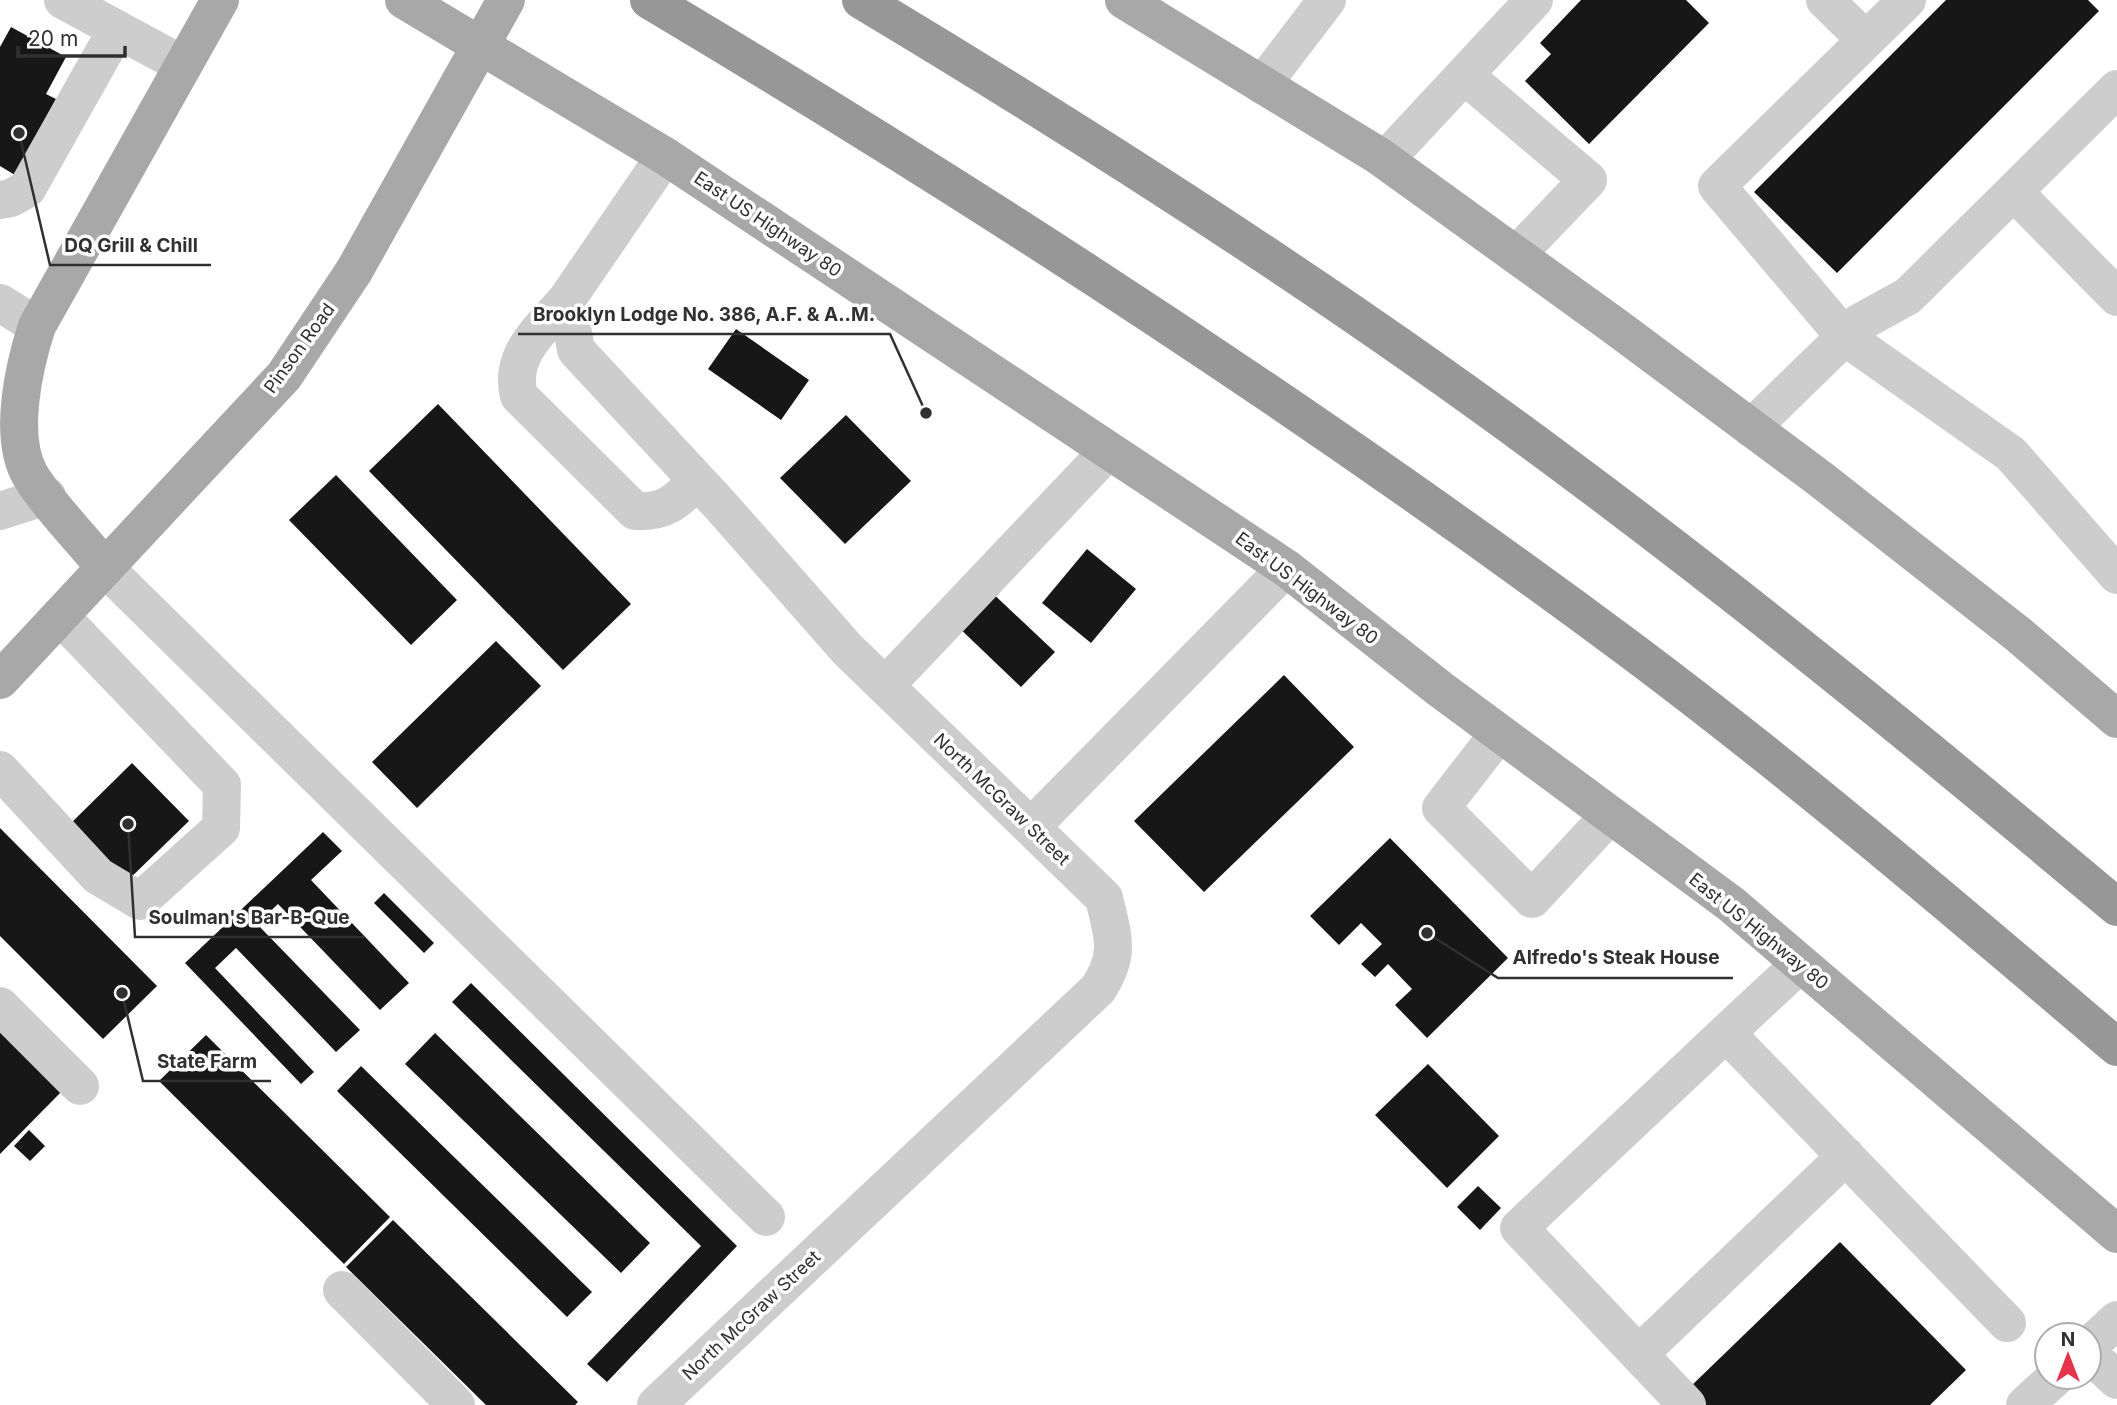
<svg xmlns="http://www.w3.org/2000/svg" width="2117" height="1405" font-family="Inter,sans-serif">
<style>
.building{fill:#171717}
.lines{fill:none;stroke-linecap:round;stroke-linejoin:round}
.minor{stroke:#cdcdcd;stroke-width:38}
.major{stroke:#a8a8a8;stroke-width:38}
.highway{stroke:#979797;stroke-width:38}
.major-bridge{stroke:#a8a8a8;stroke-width:38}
.labels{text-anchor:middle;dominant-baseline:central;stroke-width:7;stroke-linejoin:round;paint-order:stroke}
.street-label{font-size:18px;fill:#303030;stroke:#fff}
.leader{fill:none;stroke:#303030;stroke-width:2.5}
.callout-dot{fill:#303030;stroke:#fff;stroke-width:2.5}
.callout-label{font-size:19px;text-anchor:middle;font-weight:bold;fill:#303030;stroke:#fff;stroke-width:7;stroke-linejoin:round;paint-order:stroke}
</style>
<rect width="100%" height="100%" fill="#fff"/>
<path class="building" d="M1581,0h105l23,23 -120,121 -64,-63 26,-27 -11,-11z
M1946,0h142l11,11 -262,262 -83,-81z
M11,27l55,30 -20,37 10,5 -41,76 -15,-9v-119z
M736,329l73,51 -28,40 -73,-51z
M438,404l193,200 -68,66 -194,-199z
M846,415l65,66 -66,63 -65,-66z
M336,475l121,125 -46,45 -122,-125z
M1087,549l49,40 -45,54 -49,-40z
M986,587l69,65 -34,35 -68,-65z
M496,641l45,45 -124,122 -45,-46z
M1284,675l70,72 -150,145 -70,-71z
M132,763l57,58 -65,63 -57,-57z
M0,828l157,158 -54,53 -103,-103z
M323,832l19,19 -31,29 98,103 -29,27 -102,-106 -21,20 103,106 -24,22 -100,-104 -21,20 99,104 -13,12 -116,-121z
M1390,838l118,120 -81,80 -32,-33 17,-16 -24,-25 -13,13 -14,-13 21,-20 -21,-21 -22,22 -29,-29z
M384,893l50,50 -10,10 -50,-50z
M471,983l266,263 -130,136 -20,-18 114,-118 -249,-244z
M0,1028l63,62 -63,64z
M435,1033l215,210 -29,30 -216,-209z
M206,1035l184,182 -46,47 -185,-183z
M1428,1064l71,72 -52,52 -72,-73z
M361,1066l231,226 -25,25 -230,-226z
M29,1130l16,16 -15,15 -16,-15z
M1478,1186l23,22 -21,22 -23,-23z
M393,1220l185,182 -3,3h-89l-140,-138z
M1840,1242l126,128 -36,35h-224l-17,-17z"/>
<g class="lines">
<path class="minor" d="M63,0l120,65
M1825,0l41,40 -149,146 128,151 166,117 106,121
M1866,40l41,-40
M1464,75l124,105 -72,75
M1262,85l65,-85
M1385,160l149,-160
M2014,192l103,105
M0,200l11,-2 16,-9 90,-160
M567,299c-25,30 -59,55 -48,97l116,115c30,2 43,-10 62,-31
M0,303l37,23
M1751,428l108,-105 49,-27 209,-207
M0,511l47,-15
M105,568l661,649
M885,686l223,-235
M1499,733l-58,75 91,91 78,-84
M0,770l98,106 42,25 81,-73 1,-43 -162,-169
M1031,827l255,-259
M1800,964l-74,69 281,290
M0,1006l80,80
M342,1290l114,115
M2089,1346l28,-26
M1639,1354l207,-198
M2089,1354l28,26
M656,1405l442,-416c23,-35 15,-52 6,-91l-257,-249 -126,-143 -145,-156 -9,-51 98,-143
M1687,1405l-168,-177 207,-195
M2025,1405l31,-28"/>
<path class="major" d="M404,0l261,156 621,412 154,121 291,215 386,330
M1124,0l255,156 237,171 203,151 200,157 98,84
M105,568c-22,-28 -57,-63 -75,-93 -22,-39 -6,-109 7,-149l183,-326
M0,680l284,-304 70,-105"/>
<path class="highway" d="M649,0c339,202 666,415 983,651 167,125 326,261 485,396
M861,0c240,144 477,296 702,464 190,141 373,291 554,443"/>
<path class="major-bridge" d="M354,271l152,-271"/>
</g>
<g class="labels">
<g class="street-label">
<text transform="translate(768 224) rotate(34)">East US Highway 80</text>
<text transform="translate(299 348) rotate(-54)">Pinson Road</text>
<text transform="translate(1307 588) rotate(37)">East US Highway 80</text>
<text transform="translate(1002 799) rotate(44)">North McGraw Street</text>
<text transform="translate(1759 931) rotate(39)">East US Highway 80</text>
<text transform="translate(751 1315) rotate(-43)">North McGraw Street</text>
</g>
</g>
<path class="leader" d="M19 133L50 265H211M926 413L890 334H518M128 824L135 937H364M1427 933L1498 978H1733M122 993L143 1081H271"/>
<g class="callout-dot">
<circle cx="19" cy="133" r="7"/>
<circle cx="926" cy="413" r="7"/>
<circle cx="128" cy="824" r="7"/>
<circle cx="1427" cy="933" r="7"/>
<circle cx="122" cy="993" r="7"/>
</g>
<g class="callout-label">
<text x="131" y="252">DQ Grill &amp; Chill</text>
<text x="704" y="321">Brooklyn Lodge No. 386, A.F. &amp; A..M.</text>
<text x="249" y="924">Soulman's Bar-B-Que</text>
<text x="1616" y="964">Alfredo's Steak House</text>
<text x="207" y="1068">State Farm</text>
</g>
<g transform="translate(2068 1356)"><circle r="33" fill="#ffffff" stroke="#acacac" stroke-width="2"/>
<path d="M0-5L12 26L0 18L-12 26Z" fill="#e4354c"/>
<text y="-10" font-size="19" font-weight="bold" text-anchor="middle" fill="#303030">N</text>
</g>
<path d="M18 46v10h107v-10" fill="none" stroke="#303030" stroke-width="3.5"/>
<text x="28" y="46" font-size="21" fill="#303030" stroke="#ffffff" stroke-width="5" paint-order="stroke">20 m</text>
</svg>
